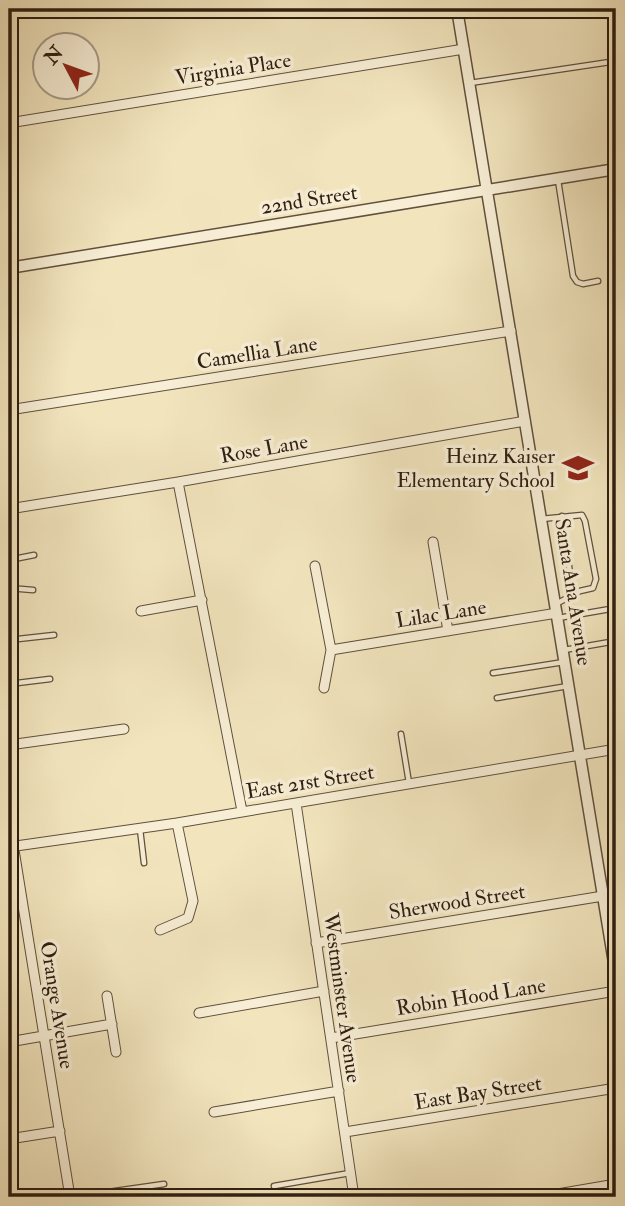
<svg xmlns="http://www.w3.org/2000/svg" width="625" height="1206" font-family="'IM FELL Double Pica',serif">
<style>
.lines{fill:none;stroke-linecap:round;stroke-linejoin:round}
.service-casing{stroke:#60503c;stroke-width:7}
.minor-casing{stroke:#60503c;stroke-width:11}
.tertiary-casing{stroke:#60503c;stroke-width:13}
.service{stroke:#f7eed5;stroke-width:4.5}
.minor{stroke:#f7eed5;stroke-width:9}
.tertiary{stroke:#f7eed5;stroke-width:10}
.labels{text-anchor:middle;dominant-baseline:central;stroke-width:7;stroke-linejoin:round;paint-order:stroke}
.street-label{font-size:21px;fill:#2f1e10;stroke:#f7eed5}
.poi-label{font-size:21px;fill:#2f1e10;stroke:#f7eed5;text-anchor:end}
</style>
<rect width="100%" height="100%" fill="#f2e5be"/>
<filter id="stains"><feTurbulence type="fractalNoise" baseFrequency=".00286" numOctaves="4"/><feColorMatrix values="0 0 0 0 .2 0 0 0 0 .09 0 0 0 0 .02 0 0 0 .5 -.17"/></filter>
<radialGradient id="worn" r=".72"><stop offset=".6" stop-color="#630" stop-opacity="0"/><stop offset="1" stop-color="#630" stop-opacity=".3"/></radialGradient>
<g class="lines">
<defs>
<path id="service" d="M470,83l140,-21
M558,180l15,96 4,6 6,2 15,-3
M562,516l11,79
M541,519l41,-4 3,6 11,58 -3,9 -13,3 -24,13
M9,560l25,-5
M9,588l24,2
M558,618l58,-10
M9,640l45,-5
M564,650l52,-9
M493,673l71,-11
M9,684l41,-5
M497,698l71,-12
M401,734l8,49
M140,829l4,34
M274,1186l76,-13
M73,1197l91,-13"/>
<path id="minor" d="M9,123l455,-74
M9,410l502,-79
M178,482l64,329
M9,509l169,-27 347,-61
M433,542l15,89
M315,566l16,84 -7,38
M141,611l61,-11
M331,650l226,-37
M9,745l115,-16
M296,803l58,394
M9,819l61,378
M9,847l168,-24 439,-74
M160,930l28,-12 5,-17 -16,-78
M316,943l287,-47
M107,996l9,56
M199,1013l125,-22
M331,1038l285,-47
M9,1042l103,-18
M214,1112l125,-21
M345,1132l271,-44
M9,1139l51,-8
M540,1197l76,-13"/>
<path id="tertiary" d="M457,9l159,966
M9,268l607,-99"/>
</defs>
<use href="#service" class="service-casing"/>
<use href="#minor" class="minor-casing"/>
<use href="#tertiary" class="tertiary-casing"/>
<use href="#service" class="service"/>
<use href="#minor" class="minor"/>
<use href="#tertiary" class="tertiary"/>
</g>
<defs>
<symbol id="school-bare" viewBox="-9 -9 18 18"><path d="M0-5L7-2L0 1L-7-2ZM-4 1L0 2.5L4 1V4Q0 6-4 4Z" fill="#8f2418" stroke="#f7eed5" stroke-width="2.5" paint-order="stroke"/></symbol>
</defs>
<g fill-rule="evenodd">
<use href="#school-bare" x="556" y="446" width="44" height="44"/>
</g>
<g class="labels">
<g class="street-label">
<text transform="translate(233 69) rotate(-9)">Virginia Place</text>
<text transform="translate(309 200) rotate(-9)">22nd Street</text>
<text transform="translate(257 353) rotate(-9)">Camellia Lane</text>
<text transform="translate(264 449) rotate(-10)">Rose Lane</text>
<text transform="translate(573 592) rotate(81)">Santa Ana Avenue</text>
<text transform="translate(441 614) rotate(-9)">Lilac Lane</text>
<text transform="translate(310 782) rotate(-9)">East 21st Street</text>
<text transform="translate(457 902) rotate(-9)">Sherwood Street</text>
<text transform="translate(471 997) rotate(-9)">Robin Hood Lane</text>
<text transform="translate(342 998) rotate(82)">Westminster Avenue</text>
<text transform="translate(57 1005) rotate(81)">Orange Avenue</text>
<text transform="translate(478 1093) rotate(-9)">East Bay Street</text>
</g>
<g class="poi-label">
<text x="555" y="456">Heinz Kaiser<tspan x="555" dy="24">Elementary School</tspan></text>
</g>
</g>
<rect width="625" height="1206" fill="none" stroke="#f2e5be" stroke-width="35"/>
<rect x="10" y="10" width="604" height="1185" fill="none" stroke="#2f1e10" stroke-width="3.5"/>
<rect x="18" y="18" width="590" height="1171" fill="none" stroke="#2f1e10" stroke-width="2"/>
<g transform="translate(66 66) rotate(311)"><circle r="33" fill="#f7eed5" stroke="#a79b86" stroke-width="2"/>
<path d="M0-5L12 26L0 18L-12 26Z" fill="#8f2418"/>
<text y="-10" font-size="19" font-weight="bold" text-anchor="middle" fill="#2f1e10">N</text>
</g>
<rect width="100%" height="100%" filter="url(#stains)"/>
<rect width="100%" height="100%" fill="url(#worn)"/>
</svg>
